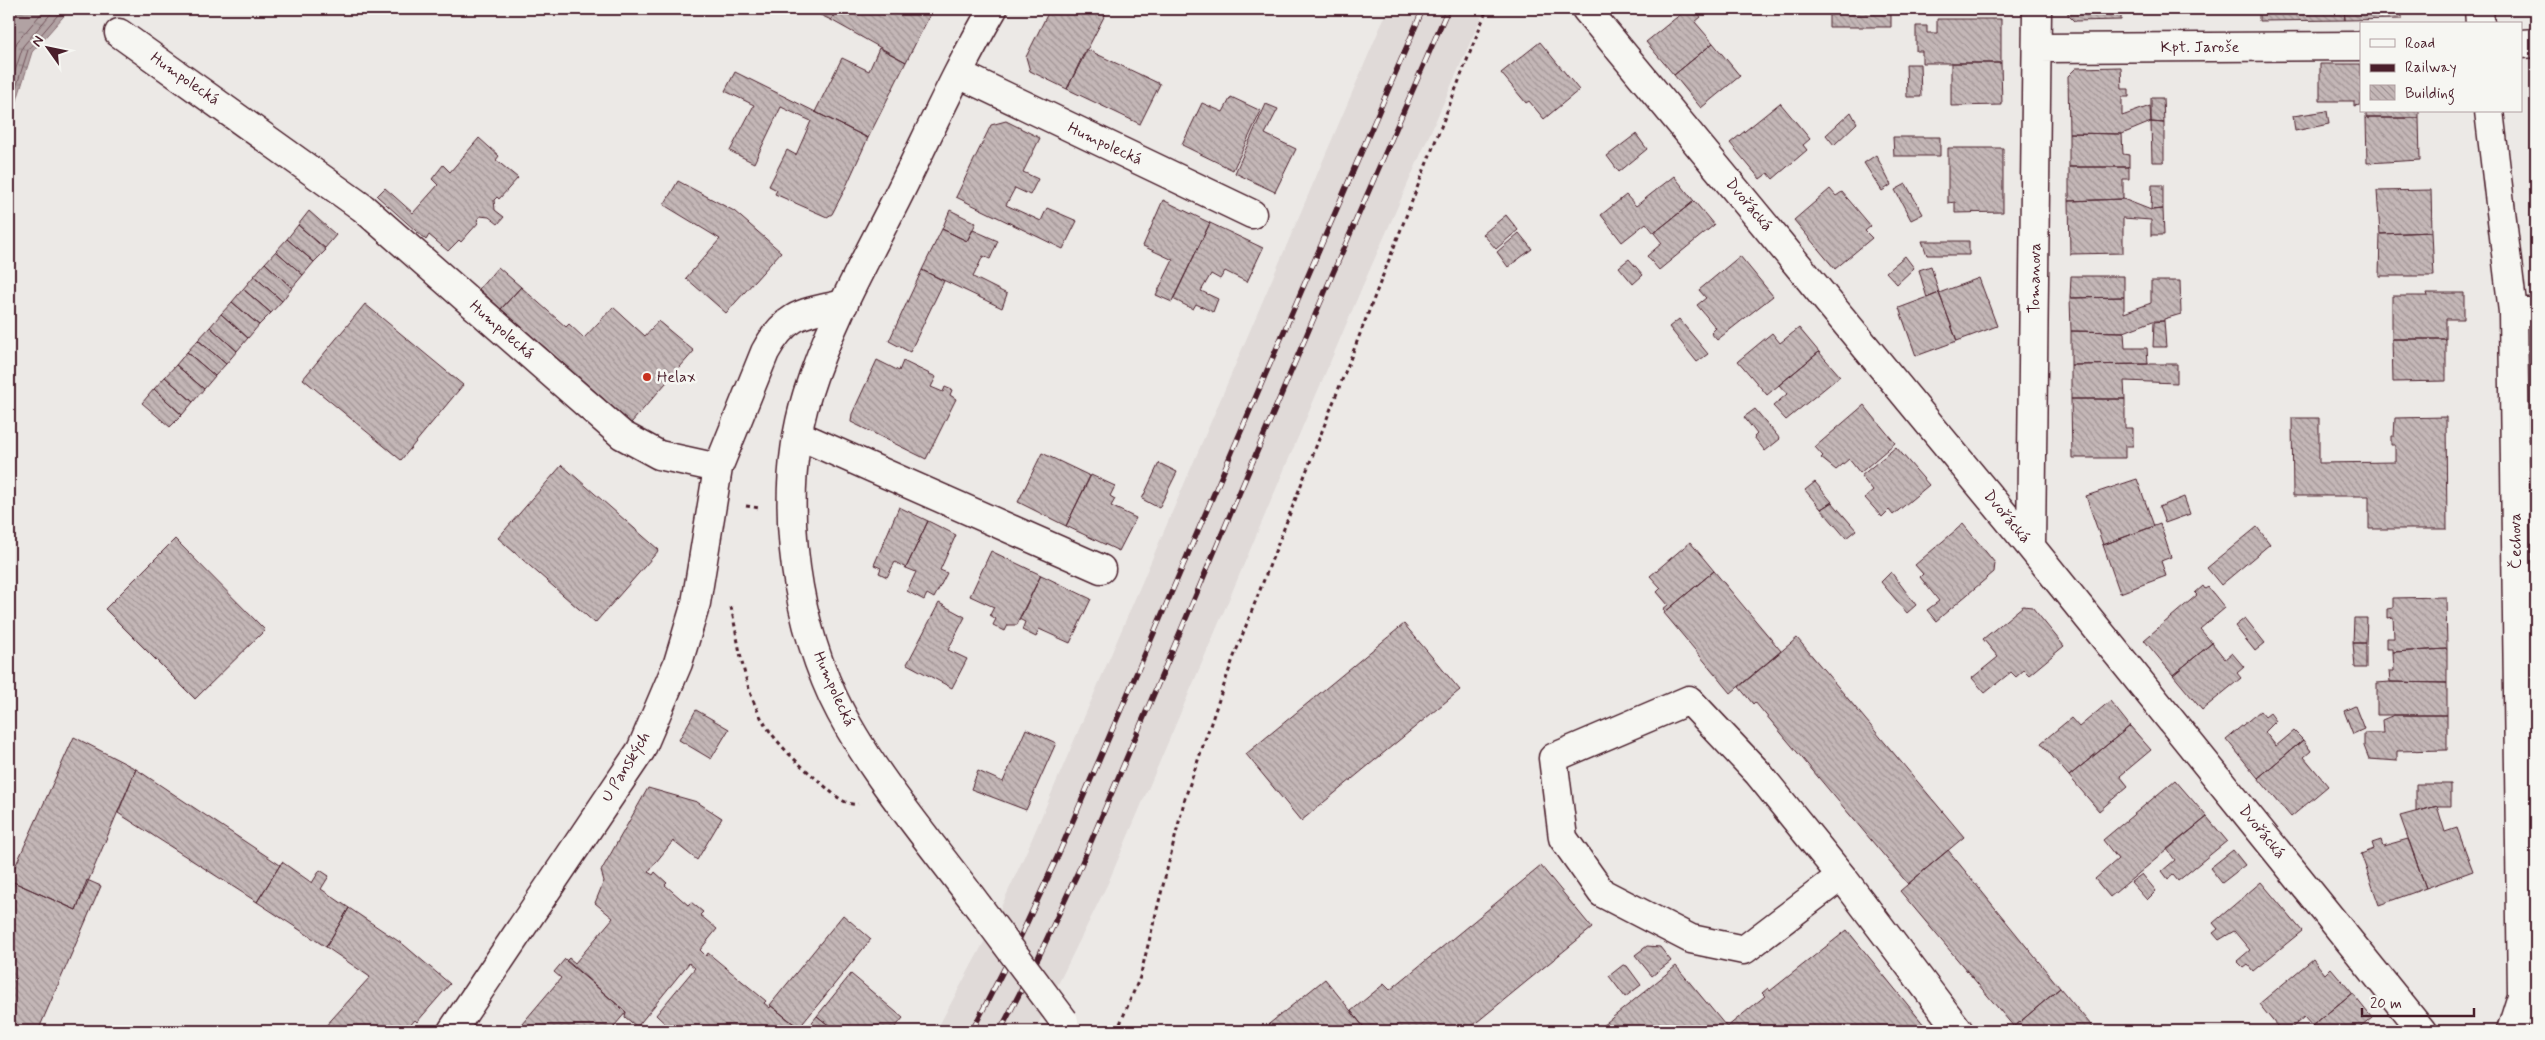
<svg xmlns="http://www.w3.org/2000/svg" width="2545" height="1040" font-family="Mynerve,sans-serif">
<style>
.built{fill:#e0dad8}
.water{fill:url(#water-ripples);stroke:#886e73}
.lines{fill:none;stroke-linecap:round;stroke-linejoin:round}
.shore{stroke:#73535b;stroke-width:1}
.building{fill:url(#building-back-hatch);stroke:#4a1f2b}
.minor-casing{stroke:#4a1f2b;stroke-width:31}
.major-casing{stroke:#4a1f2b;stroke-width:31}
.path{stroke:#4a1f2b;stroke-width:3;stroke-dasharray:4 4;stroke-linecap:butt}
.minor{stroke:#f6f6f2;stroke-width:28}
.major{stroke:#f6f6f2;stroke-width:28}
.rail-casing{stroke:#4a1f2b;stroke-width:5.5}
.rail{stroke:#f6f6f2;stroke-width:4;stroke-dasharray:11;stroke-linecap:butt}
.major-bridge-casing{stroke:#4a1f2b;stroke-width:31;stroke-linecap:butt}
.major-bridge{stroke:#f6f6f2;stroke-width:28}
.poi-dot{fill:#c8321e;stroke:#f6f6f2;stroke-width:2}
.labels{text-anchor:middle;dominant-baseline:central;stroke-width:5;stroke-linejoin:round;paint-order:stroke}
.street-label{font-size:16px;fill:#4a1f2b;stroke:#f6f6f2}
.poi-label{font-size:16px;fill:#4a1f2b;stroke:#f6f6f2;text-anchor:start}
</style>
<defs>
<pattern id="water-ripples" width="26" height="14" patternUnits="userSpaceOnUse" patternTransform="scale(1.25)"><rect width="26" height="14" fill="#b1a2a3"/><path d="M2 4q2-2 4 0t4 0M15 11q2-2 4 0t4 0" fill="none" stroke="#928385"/></pattern>
<pattern id="building-back-hatch" width="6" height="6" patternUnits="userSpaceOnUse" patternTransform="scale(1.25)"><rect width="6" height="6" fill="#c4b7b7"/><path d="M-1 5l2 2M0 0l6 6M5-1l2 2" fill="none" stroke="#a19495"/></pattern>
</defs>
<rect width="100%" height="100%" fill="#ece9e6"/>
<filter id="ink" filterUnits="userSpaceOnUse"><feTurbulence type="fractalNoise" baseFrequency=".02" numOctaves="2"/><feDisplacementMap in="SourceGraphic" scale="10" xChannelSelector="R" yChannelSelector="G"/><feConvolveMatrix kernelMatrix="1 2 1 2 8 2 1 2 1" color-interpolation-filters="sRGB"/></filter>
<g filter="url(#ink)">
<path class="built" d="M1388,9h97l-122,276 -255,598 -73,148h-99l54,-100 38,-83z"/>
<path class="water" d="M9,9h61l-38,43 -23,74z"/>
<g class="lines">
<path class="shore" d="M9,65l8,-23 28,-33
M9,90l14,-44 32,-37
M9,110l19,-60 35,-41"/>
</g>
<path class="building" d="M808,9h29l-6,11z
M837,9h96l-27,53 -75,-42z
M1050,9l18,2 1,-2h39l-41,80 -37,-18 -4,-14z
M1687,9h7l7,8 -6,5 18,21 -39,32 -28,-33z
M1836,9h55v18h-62v-17z
M2068,9h53v11l-47,1 -6,-6z
M2259,9h85l1,11 -86,1z
M2344,9h58v10l-57,1z
M1937,19h64v44h-79v-12h-6v-25h11v7h10z
M1540,42l39,48 -35,29 -15,-18 -3,2 -25,-30z
M1713,43l27,33 -39,32 -27,-33z
M879,48l27,14 -38,76 -53,-26 27,-54 27,13z
M1086,49l74,35 -20,40 -73,-35z
M1951,63h50l1,42 -51,1z
M1906,64h14l1,33h-14z
M2320,64h41v41l-7,1v-5h-34z
M2121,67l1,22h7v8h-7v19l28,-10 1,16 -29,12 -53,-1 -1,-57 8,-8z
M735,72l133,66 -24,53 -12,23 -5,3 -52,-23 2,-4 -8,-4 18,-36 9,5 15,-34 -30,-14 -27,56 -24,-12 24,-46 -29,-14z
M1231,97l30,14 -28,59 -51,-25 20,-42 21,9z
M2151,98h12l1,25 -13,-1z
M1780,103l30,36 -7,6 4,5 -34,29 -5,-6 -8,6 -30,-36z
M1266,104l12,5 -13,25 31,15 -21,43 -40,-19z
M2327,111l2,13 -34,7 -2,-15z
M2366,111h53v7h-53z
M1851,112l6,11 -23,22 -8,-10z
M2366,118h53l1,42 -53,3z
M1006,121l34,17 -17,34 15,7 -8,16 -15,-7 -9,17 35,16 6,-13 30,13 -14,28 -107,-52 35,-72z
M2151,122l13,1v39h-12z
M2069,133l53,1 1,20 6,1v12h-60z
M1636,134l11,15 -28,23 -12,-16z
M1893,137h47v19h-46z
M479,138l20,18 -3,4 22,18 -19,21 -2,-2 -3,3 1,10 9,7 -6,7 -9,-7 -9,-1 -3,4 2,2 -18,20 -2,-2 -11,11 -19,-16 -3,5 -49,-44 8,-8 28,25 25,-28 -6,-6 11,-14 7,7z
M1948,148h55v64l-48,1v-11l-7,1z
M1876,155l15,30 -9,6 -18,-28z
M2069,167h60v12h-6v20l-54,2z
M1674,176l20,25 -40,32 -8,-10 -24,19 -21,-27 25,-20 10,11z
M678,181l56,30 47,41 -55,61 -40,-35 34,-39 -56,-34z
M1906,184l17,30 -12,6 -16,-30z
M2152,185h11v24l-12,1z
M1830,189l6,7 6,-4 29,34 -6,5 7,7 -37,31 -41,-49z
M2431,190l1,42 -52,2 -3,-43z
M2123,199l28,11 12,-1 1,26h-13v-15l-28,-2v35l-53,1 -1,-53z
M1163,200l47,23 -38,79 -16,-7 17,-35 -30,-14z
M1694,201l20,24 -55,45 -12,-14 15,-13 -8,-10z
M950,210l26,13 -9,18 -25,-12z
M309,211l27,24 -11,13 -27,-23z
M1506,215l12,15 -22,19 -13,-15z
M1210,223l53,25 -16,34 -22,-11 -5,8 -9,-5 -10,17 17,8 -5,13 -17,-8 -3,5 -20,-10z
M298,225l28,25 -12,12 -27,-23z
M942,229l25,12 6,-11 25,11 -8,18 -7,-3 -10,21 34,17 -5,14 -80,-38z
M2432,232l2,44h-55l1,-42z
M1519,233l13,16 -24,18 -11,-15z
M287,239l27,23 -11,13 -27,-24z
M1922,241h47v14h-42z
M276,251l27,24 -11,13 -27,-25z
M1740,256l33,40 -56,44 -6,-7 5,-5 -19,-23 9,-7 -7,-8z
M1905,256l9,12 -17,16 -11,-12z
M1629,259l14,16 -10,9 -14,-17z
M265,263l27,25 -10,13 -28,-25z
M1931,266l8,27 -12,5 -8,-28z
M498,267l23,20 -20,22 -22,-20z
M922,270l22,11 -34,71 -21,-11z
M254,276l28,25 -11,12 -28,-24z
M2071,276h53v21l-54,1z
M1979,278l18,48 -40,15 -18,-48z
M2151,281h29l1,33 -17,5v2h-11l-29,11 -53,-1 -1,-33 54,-1v16l27,-10z
M521,287l45,40 3,-3 15,14 29,-31 32,29 13,-15 36,30 -63,72 -130,-114z
M243,289l28,24 -12,12 -27,-23z
M1939,293l18,48 -41,15 -17,-48z
M2427,293h37v26h-18v20h-54v-43h36z
M232,302l27,23 -11,13 -27,-24z
M365,304l98,81 -62,75 -98,-81z
M221,314l27,24 -11,13 -27,-24z
M1679,319l29,35 -11,8 -28,-35z
M2164,321l2,26h-13l1,-25z
M210,327l27,24 -11,13 -28,-24z
M1799,328l20,24 -52,43 -29,-34 34,-28 8,10z
M2071,331l53,1 1,16h22l1,16 -77,1z
M2392,339h54v42l-53,1z
M198,340l28,24 -11,12 -28,-24z
M187,352l28,24 -11,13 -28,-24z
M1819,352l21,24 -54,44 -13,-14 14,-12 -8,-9z
M877,360l22,11 4,-10 33,16 -5,10 12,5 2,-5 7,3 -2,5 6,4 -30,60 -75,-37 1,-8z
M2148,364h29v19l-53,-2 1,18h-54v-34z
M176,365l28,24 -11,13 -28,-25z
M165,377l28,25 -11,13 -28,-26z
M154,389l28,26 -12,12 -28,-24z
M2071,399h54v29h8v18h-8v12h-53z
M1864,405l31,38 -35,30 -11,-14 -13,11 -15,-12 2,-2 -8,-9z
M1755,409l25,30 -15,12 -11,-14 3,-3 -13,-17z
M2446,417l1,112h-78v-33h-76l-1,-78h27v45l76,-1v-17h-4v-9h3l1,-18z
M1896,447l33,38 -36,30 -4,-5 -7,7 -17,-19 8,-7 -12,-15z
M1042,453l48,23 -24,50 -48,-24z
M1159,463l18,9 -18,36 -17,-9z
M562,465l97,85 -64,73 -97,-85z
M1091,475l24,11 -5,10 5,3 -4,7 25,12 -17,33 -53,-25z
M2137,479l17,47 -51,19 -17,-49z
M1815,482l17,20 -11,7 -16,-19z
M2184,497l6,17 -25,9 -6,-16z
M1832,502l24,28 -10,8 -25,-29z
M899,507l29,14 -22,47 -11,-6 -8,15 -8,-4 2,-5 -7,-3z
M928,521l28,14 -16,35 7,3 -13,25 -7,-4 -3,6 -17,-9 9,-19 -10,-4z
M1963,524l32,39 -1,9 -58,49 -9,-11 12,-9 -19,-24 3,-3 -8,-9z
M2160,524l11,33 -10,4 5,15 -46,17 -17,-48z
M2257,527l13,17 -49,41 -14,-17z
M175,539l90,91 -70,69 -90,-90z
M1690,542l24,29 -49,41 -2,-3 5,-4 -11,-13 4,-4 -11,-12z
M991,551l50,24 -24,50h-9l-3,6 -12,-6 3,-6 -6,-4 4,-8 -24,-11z
M1714,571l67,80 -50,42 -67,-80z
M1891,572l25,33 -9,8 -26,-31z
M1041,575l50,24 -21,44 -31,-14 -3,8 -14,-7 3,-8 -6,-3z
M2203,586l2,3 3,-2 17,21 -25,21 12,14 -39,32 -29,-35 53,-45 -2,-2z
M2446,597l1,52 -54,3v-3h-6v-11h7l-1,-21 -6,1v-9l6,-1v-10z
M939,603l26,14 -17,33 19,9 -15,29 -45,-24z
M2023,606l9,1 32,39 -35,29 -5,-5 -8,7 -5,-5 -26,21 -13,-15 26,-21 -15,-18z
M2245,618l20,25 -10,8 -20,-25z
M2354,618h13l-1,25h-13z
M1404,624l56,66 -159,131 -55,-67z
M1797,638l167,199 -56,47 -153,-182 -2,2 -14,-17z
M2212,643l13,16 7,-6 12,14 -7,6 4,5 -39,32 -29,-35z
M2353,643h13v25h-11z
M2447,649v34l-57,-1 -1,-11h5l-1,-19z
M2390,682l57,1v32h-70v-32z
M2110,701l20,25 -61,50 -28,-33 30,-25 8,9z
M2355,706l9,23 -11,5 -9,-23z
M696,710l33,19 -18,30 -32,-19z
M2260,711l5,6 5,-4 6,8 -11,11 11,14 18,-15 9,9 -45,38 -32,-39z
M2394,715h53v35l-50,1v10l-28,-2 -5,-13v-13h19l-1,-13z
M2130,726l21,24 -31,26 8,10 -29,25 -30,-35z
M1026,729l30,14 -30,67 -55,-21 7,-18 25,11z
M74,737l62,32 -60,141 -67,-30z
M2303,740l8,11 -7,6 24,29 -37,31 -33,-39z
M136,769l144,96 -23,37 -139,-89z
M2175,780l32,37 -97,80 -15,-18 23,-20 -15,-19z
M2416,784h35v22h-14l-21,6z
M648,788l49,14 25,16 -25,42 -24,-19 -25,31 5,3 2,-3 12,11 -2,2 23,20 3,-3 12,10 -3,3 17,14 -17,21 6,6 2,-3 58,48 -2,2 6,5 1,-2 26,20 -3,5h-121l-17,-16 39,-47 -6,-5 -52,64 -12,-10 1,-5 -60,-51 3,-3 6,5 38,-45 -18,-15 9,-22 -3,-10z
M2437,806l8,26 12,-4 16,43 -47,17 -26,-72z
M2207,817l20,24 -49,40 -5,-6 -5,4 -6,-8 13,-11 -8,-11z
M2408,839l18,49 -47,17 -18,-51 13,-5 -2,-6 9,-3 2,6z
M1948,850l112,138 -46,39 -114,-136z
M2233,850l12,15 -23,18 -12,-15z
M282,862l30,21 8,-13 9,6 -8,13 28,19 -23,39 -69,-45z
M1541,866l51,62 -126,103h-99l-16,-20 33,-27 6,6z
M2142,874l14,17 -9,9 -16,-18z
M9,880l67,30 11,-30 14,6 -63,145h-29z
M2261,882l41,49 -49,40 -5,-6 -4,3 -7,-7 13,-11 -16,-19 -15,9 -6,-7 5,-4 -5,-6z
M349,908l55,37 46,39 -33,38 -2,-2 -10,11h-80l-2,-2 47,-52 -44,-30z
M843,915l28,24 -72,89 -29,-23z
M1847,930l82,101h-199l-3,-4 38,-31 -3,-3 6,-5 2,3z
M1647,946l13,1 11,14 -19,15 -17,-21z
M565,959l61,53 -16,19h-94l45,-53 -7,-6z
M2313,959l12,15 6,-6 21,25 -40,33 -8,-9 -16,14h-7l-22,-27z
M1623,965l4,1 14,19 -16,12 -16,-21z
M1676,966l54,65h-134z
M851,974l52,44 -11,13h-56l-19,-15z
M1325,979l42,52h-101l-2,-3z
M2060,988l36,43h-78l-4,-4z
M2352,993l20,25 -16,13h-40l-4,-5z
M817,1016l19,15h-31z"/>
<g class="lines">
<defs>
<path id="minor" d="M1586,9l445,538 391,484
M2479,9l1,15
M119,33l244,175 259,227 37,20 59,13
M2521,44l15,-1
M2038,48l323,-2
M959,74l293,140
M2489,111l24,201 9,684 -11,35
M2513,312h23
M798,435l303,134
M2031,547l6,-538
M1841,876l-97,74 -53,-11 -89,-46 -39,-55 -10,-80 136,-58 69,73 85,105 116,153
M452,1031l189,-281 37,-87 18,-60 22,-135 47,-116c21,-39 38,-39 79,-48"/>
<path id="major" d="M978,906c-48,-65 -111,-137 -145,-209 -41,-90 -55,-207 -26,-302 21,-68 57,-132 89,-195 32,-64 61,-130 97,-191"/>
</defs>
<use href="#minor" class="minor-casing"/>
<use href="#major" class="major-casing"/>
<path class="path" d="M746,506l14,2
M731,607c9,40 13,89 38,123 14,20 32,36 51,52 11,9 23,24 38,22
M1117,1031l23,-54 45,-179 48,-139 254,-650"/>
<use href="#minor" class="minor"/>
<use href="#major" class="major"/>
<defs>
<path id="rail" d="M972,1031l45,-87 39,-84 367,-851
M1000,1031l39,-75 39,-84 255,-599 115,-264"/>
</defs>
<use href="#rail" class="rail-casing"/>
<use href="#rail" class="rail"/>
<defs>
<path id="major-bridge" d="M978,906l86,115"/>
</defs>
<use href="#major-bridge" class="major-bridge-casing"/>
<use href="#major-bridge" class="major-bridge"/>
</g>
</g>
<circle class="poi-dot" cx="647" cy="377" r="5"/>
<g class="labels">
<g class="street-label">
<text x="2200" y="47">Kpt. Jaroše</text>
<text transform="translate(185 79) rotate(35)">Humpolecká</text>
<text transform="translate(1105 144) rotate(25)">Humpolecká</text>
<text transform="translate(1749 205) rotate(50)">Dvořácká</text>
<text transform="translate(2035 278) rotate(-89)">Tomanova</text>
<text transform="translate(502 330) rotate(41)">Humpolecká</text>
<text transform="translate(2007 517) rotate(50)">Dvořácká</text>
<text transform="translate(2516 541) rotate(-91)">Čechova</text>
<text transform="translate(834 689) rotate(66)">Humpolecká</text>
<text transform="translate(626 767) rotate(-59)">U Panských</text>
<text transform="translate(2262 832) rotate(51)">Dvořácká</text>
</g>
<g class="poi-label">
<text x="657" y="377">Helax</text>
</g>
</g>
<rect width="2545" height="1040" fill="none" stroke="#f6f6f2" stroke-width="30"/>
<rect x="15" y="15" width="2515" height="1010" fill="none" stroke="#4a1f2b" stroke-width="2" filter="url(#ink)"/>
<rect x="2360" y="22" width="162" height="90" fill="#f6f6f2" stroke="#b1a0a2"/>
<rect x="2370" y="39" width="25" height="8" fill="#f6f6f2" stroke="#b1a0a2"/>
<text x="2405" y="48" font-size="15" fill="#4a1f2b">Road</text>
<rect x="2370" y="64" width="25" height="8" fill="#4a1f2b" stroke="#b1a0a2"/>
<text x="2405" y="72" font-size="15" fill="#4a1f2b">Railway</text>
<rect x="2370" y="85" width="25" height="15" fill="url(#building-back-hatch)" stroke="#b1a0a2"/>
<text x="2405" y="98" font-size="15" fill="#4a1f2b">Building</text>
<g transform="translate(48 48) rotate(303)" stroke="#f6f6f2" stroke-width="4" paint-order="stroke">
<path d="M0-4L9 19L0 12L-9 19Z" fill="#4a1f2b"/>
<text y="-8" font-size="14" font-weight="bold" text-anchor="middle" fill="#4a1f2b">N</text>
</g>
<path d="M2362 1008v8h112v-8" fill="none" stroke="#4a1f2b" stroke-width="2.5"/>
<text x="2370" y="1008" font-size="15" fill="#4a1f2b" stroke="#f6f6f2" stroke-width="4" paint-order="stroke">20 m</text>
</svg>
